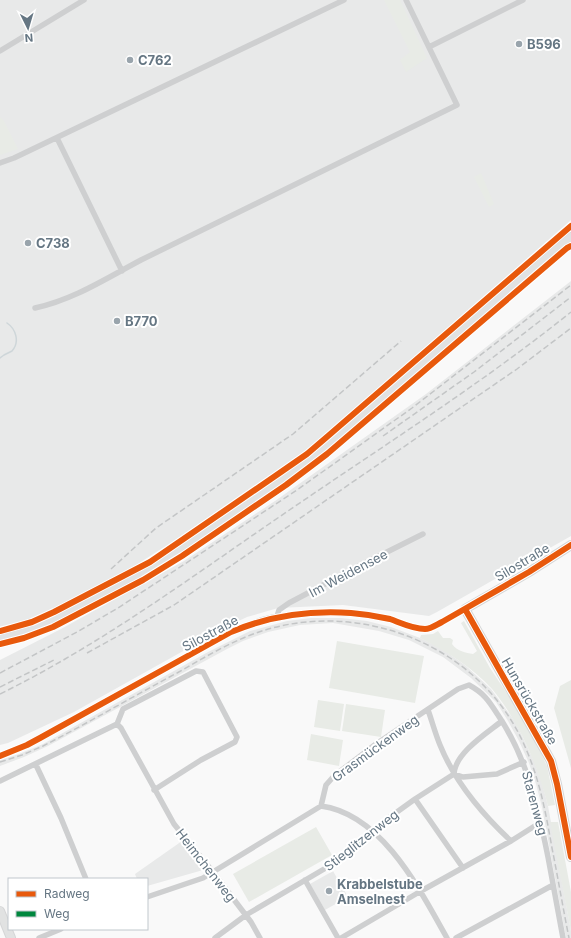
<svg xmlns="http://www.w3.org/2000/svg" width="571" height="938" font-family="Inter,sans-serif">
<style>
.built{fill:#e8e9e9}
.green{fill:#e8ebe6}
.lines{fill:none;stroke-linecap:round;stroke-linejoin:round}
.stream{stroke:#ced6d9;stroke-width:1.5}
.secondary-casing{stroke:#d5d6d7;stroke-width:10}
.street{stroke:#cecfd0;stroke-width:5.5}
.secondary{stroke:#e1e2e2;stroke-width:8}
.rail{stroke:#c3c5c6;stroke-width:1.5;stroke-dasharray:6 3;stroke-linecap:butt}
.quiet{stroke:#00873e;stroke-width:5;stroke-dasharray:10 5;stroke-linecap:butt}
.cycleway-casing{stroke:#fff;stroke-width:8}
.cycleway{stroke:#e8590c;stroke-width:6}
.poi-dot{fill:#99a4ac;stroke:#fff;stroke-width:1.5}
.labels{text-anchor:middle;dominant-baseline:central;stroke-width:4;stroke-linejoin:round;paint-order:stroke}
.poi-label{font-size:13px;font-weight:bold;fill:#657683;stroke:#fff;text-anchor:start}
.street-label{font-size:13px;fill:#657683;stroke:#fff}
</style>
<rect width="100%" height="100%" fill="#f9f9f9"/>
<path class="built" d="M0,0h571v220l-255,223 -26,18 -118,81 -50,32 -58,31 -41,17 -23,5z
M571,281v255l-134,76 -8,4 -86,-11 -65,3 -31,9 -19,9 -154,86 -66,31 -8,2v-85l61,-31 123,-68 91,-60 151,-107z
M311,618h30l26,3 24,6 29,11 21,10 25,18 25,23 25,34 18,38 8,22 6,23 23,125v7h-5l-24,-131 -6,-23 -7,-21 -10,-22 -11,-20 -12,-19 -25,-24 -28,-21 -34,-17 -30,-9 -46,-8 -33,2 -32,7 -25,9 -16,8 -179,97 -24,11 -24,9v-6l19,-6 24,-10 165,-92 42,-21 37,-10z
M182,841l21,27v2l-56,16v-7h-10l-2,-5z
M333,871l15,26 -23,13 -15,-26z"/>
<path class="green" d="M384,0h16l27,58 -21,14 -6,-12 10,-8z
M0,117l4,4 14,28 -18,6z
M481,173l13,31 -5,3 -15,-30z
M464,621l26,47 34,51 14,28 9,19 8,39 -7,1c-11,-42 -28,-83 -56,-117 -19,-21 -46,-38 -72,-51l1,-3 12,-1 5,-3 5,7h7l3,2 -1,4c5,7 14,9 21,10l4,-3 -16,-28z
M337,641l87,15 -9,47 -86,-15z
M571,680v88l-17,-60 6,-22z
M318,700l26,4 -4,27 -26,-4z
M346,704l39,6 -4,27 -39,-6z
M311,734l32,6 -4,26 -32,-6z
M550,822h8l13,70v39z
M316,827l16,28 -83,47 -16,-28z"/>
<g class="lines">
<path class="stream" d="M0,358l4,-3 8,-4c8,-9 4,-22 -5,-28"/>
<defs>
<path id="secondary" d="M571,545l-42,27 -64,37 86,152 6,23 14,73
M0,638l21,-5 35,-14 91,-48 153,-104 32,-25 239,-205
M0,911l11,27"/>
</defs>
<use href="#secondary" class="secondary-casing"/>
<path class="street" d="M429,47l94,-47
M0,51l84,-51
M57,138l65,133
M0,163l14,-5 330,-158
M35,308c38,-8 72,-30 106,-48l316,-155 -51,-105
M277,616l2,-6 10,-7 74,-39 60,-30
M428,710c4,11 7,23 12,35 15,37 42,69 71,96
M117,724l6,-15 73,-38 7,1 34,65 -2,5 -34,18 -47,30
M117,724l4,4 53,96 39,48 38,50 9,16
M0,756l27,-11 204,-113 30,-12 16,-4 54,-3 38,2 19,4 23,8 13,2 11,-3 30,-17
M36,765l25,53 25,61
M454,774l9,3 34,-3 27,-12
M0,781l117,-57
M415,799l48,69
M321,806c61,8 99,84 126,132
M305,880l33,58
M147,897l56,-19 118,-72 5,-21 8,-9 42,-32 82,-55 11,-4c15,8 20,16 29,30 29,43 40,92 50,142 5,27 10,54 15,81
M39,938l22,-9
M215,938l31,-23 90,-53 54,-45 25,-18 39,-25c1,-21 33,-41 48,-53
M341,938l80,-47 90,-50 30,-19
M456,938l97,-53"/>
<use href="#secondary" class="secondary"/>
<path class="rail" d="M383,436l91,-64 97,-75
M111,569l45,-41 137,-94 108,-93
M87,653l87,-48 292,-201 51,-35 54,-41
M0,673l77,-41 41,-24 179,-118 115,-82 159,-123
M0,687l54,-27
M0,694c102,-50 194,-119 288,-183 95,-65 193,-127 283,-199
M0,762l22,-7 21,-9c45,-23 89,-49 134,-73 23,-13 46,-27 71,-37 105,-42 234,7 278,113 14,32 20,65 26,99 6,30 11,60 17,90"/>
<path class="quiet" d="M336,862l37,-30"/>
<defs>
<path id="cycleway" d="M465,609l86,152 6,23 14,73
M0,631l32,-9 22,-10 96,-50 131,-90 26,-18 21,-18 243,-210
M0,644l24,-6 29,-11 90,-47 39,-24 104,-71 41,-31 240,-206 4,-2
M0,756l27,-11 13,-7 191,-106c38,-16 78,-22 120,-19 13,1 26,3 39,6 11,4 23,10 35,10 6,0 11,-4 17,-7l87,-50 42,-27"/>
</defs>
<use href="#cycleway" class="cycleway-casing"/>
<use href="#cycleway" class="cycleway"/>
</g>
<g class="poi-dot">
<circle cx="519" cy="44" r="4"/>
<circle cx="130" cy="60" r="4"/>
<circle cx="28" cy="243" r="4"/>
<circle cx="117" cy="321" r="4"/>
<circle cx="329" cy="891" r="4"/>
</g>
<g class="labels">
<g class="poi-label">
<text x="527" y="44">B596</text>
<text x="138" y="60">C762</text>
<text x="36" y="243">C738</text>
<text x="125" y="321">B770</text>
<text x="337" y="884">Krabbelstube<tspan x="337" dy="15">Amselnest</tspan></text>
</g>
<g class="street-label">
<text transform="translate(522 562) rotate(-31)">Silostraße</text>
<text transform="translate(348 573) rotate(-28)">Im Weidensee</text>
<text transform="translate(210 633) rotate(-28)">Silostraße</text>
<text transform="translate(530 701) rotate(60)">Hunsrückstraße</text>
<text transform="translate(375 748) rotate(-36)">Grasmückenweg</text>
<text transform="translate(535 803) rotate(75)">Starenweg</text>
<text transform="translate(361 840) rotate(-38)">Stieglitzenweg</text>
<text transform="translate(206 865) rotate(52)">Heimchenweg</text>
</g>
</g>
<rect x="8" y="878" width="140" height="52" fill="#ffffff" stroke="#c1c8cd"/>
<rect x="16" y="891" width="20" height="6" fill="#e8590c" stroke="#c1c8cd"/>
<text x="44" y="898" font-size="12" fill="#657683">Radweg</text>
<rect x="16" y="911" width="20" height="6" fill="#00873e" stroke="#c1c8cd"/>
<text x="44" y="918" font-size="12" fill="#657683">Weg</text>
<g transform="translate(28 28) rotate(175)" stroke="#ffffff" stroke-width="3" paint-order="stroke">
<path d="M0-3L7 15L0 10L-7 15Z" fill="#657683"/>
<text y="-6" font-size="11" font-weight="bold" text-anchor="middle" fill="#657683">N</text>
</g>
</svg>
